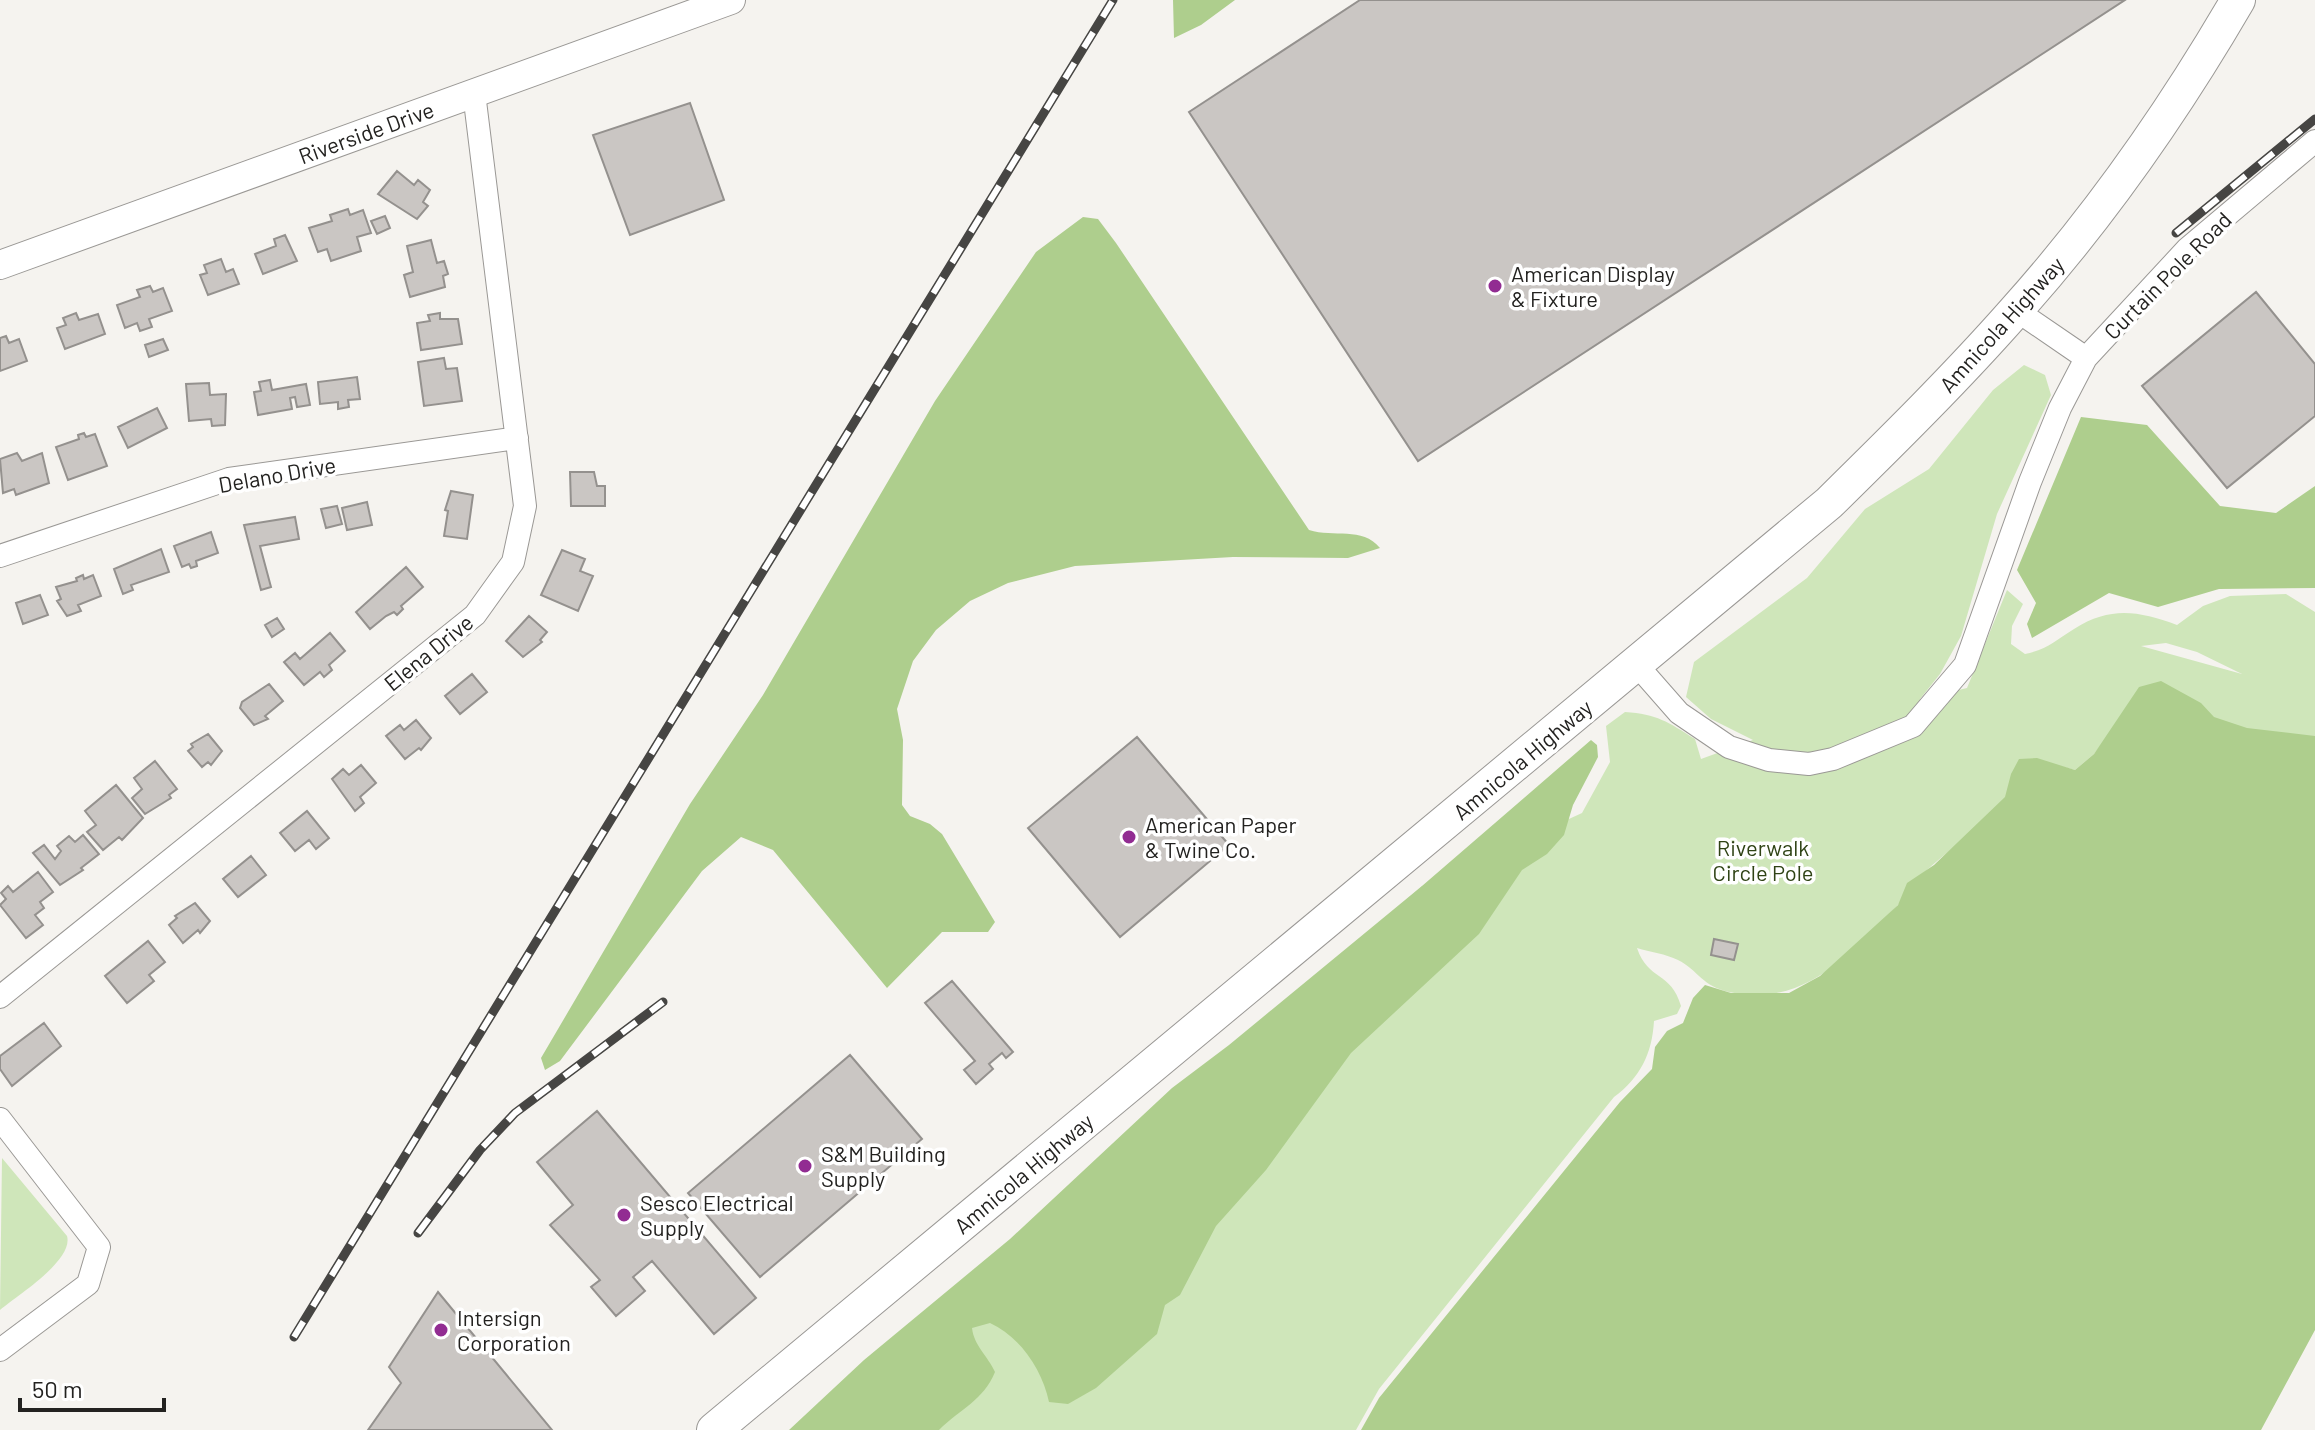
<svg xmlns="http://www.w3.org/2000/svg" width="2315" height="1430" font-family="Barlow,sans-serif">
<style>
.green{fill:#cfe6ba;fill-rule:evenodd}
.forest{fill:#aece8d}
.building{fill:#cac6c3;stroke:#94918e;stroke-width:2}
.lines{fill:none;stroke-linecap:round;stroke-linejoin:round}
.minor-casing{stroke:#9a9895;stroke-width:24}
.tertiary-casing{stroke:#9a9895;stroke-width:30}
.primary-casing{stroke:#9a9895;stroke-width:36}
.minor{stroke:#fff;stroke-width:22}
.tertiary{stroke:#fff;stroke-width:28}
.primary{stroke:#fff;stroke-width:34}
.rail-casing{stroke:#464543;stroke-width:9}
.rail{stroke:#fff;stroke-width:6;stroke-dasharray:18;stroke-linecap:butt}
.poi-dot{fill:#922c92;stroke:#fff;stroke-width:3}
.labels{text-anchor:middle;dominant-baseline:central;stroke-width:7;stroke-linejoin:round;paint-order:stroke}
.street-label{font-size:22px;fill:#232220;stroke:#fff}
.poi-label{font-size:22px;fill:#232220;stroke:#fff;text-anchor:start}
.park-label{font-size:22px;fill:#2f4315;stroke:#fff}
</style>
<rect width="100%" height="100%" fill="#f5f3ef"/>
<path class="green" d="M2024,365l21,10 6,20 -54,119 -36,122 -21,38 -20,25 47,-11 40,-98 16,14 -11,22 -1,18 14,10c24,-5 29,-13 49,-25 37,-23 64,-18 103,-4l26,-19 27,-10 56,-2 29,18v162l-200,-47 -21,27 -19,16 -15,-4c-48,34 -95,70 -139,109 -12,11 -16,23 -26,33 -47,49 -93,100 -166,84 -27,-6 -30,-21 -51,-32 -12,-6 -28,-8 -41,-12 11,33 34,23 44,58l-4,8 -23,7c-2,33 -14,57 -40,76l-235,292 -23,41h-549l615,-544 160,-73 28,-51 -4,-36 19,-14c32,2 43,10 70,27l6,20 52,-19 -42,-21 -25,-22 8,-35 113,-84 58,-69 64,-40 64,-79zM2166,643l31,9 45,22 -101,-28z
M2,1158l65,78c7,24 -49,59 -67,74z"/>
<path class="forest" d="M1173,0h62l-34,25 -27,13z
M1083,217l15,2 18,24 193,287c25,8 53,-4 71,18l-32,10 -115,-1 -158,9 -67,17 -38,18 -34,29 -23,31 -16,48 6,31 -1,65 8,11 20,8 12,10 53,88 -7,10h-46l-55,56 -114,-138 -32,-13 -39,34 -142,190 -15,9 -4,-12 149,-254 73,-109 172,-294 101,-149z
M2081,417l66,8 73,81 56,7 39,-27v102l-96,1 -61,18 -49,-14 -77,45 -5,-14 9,-21 -19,-33z
M2161,681l40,22 13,14 33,11 68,8v594l-54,100h-900l18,-32 241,-296 32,-33 3,-22 12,-16 16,-8 10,-25 12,-13 26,8h58l31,-17 78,-71 9,-22 27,-18 71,-68 6,-23 8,-15 18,-1 38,12 19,-16 45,-67z
M1591,740l6,5 1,12 -25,48 -9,30 -17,19 -25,16 -43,64 -128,119 -85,117 -50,56 -36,69 -15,10 -8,29 -61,54 -28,16 -19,-2c-7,-33 -29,-65 -59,-79l-18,5c2,18 16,28 23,44 -12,29 -34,36 -56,58h-150l75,-70 146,-121 162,-151 57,-43 193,-159z"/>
<path class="building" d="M1360,0h765l-707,461 -229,-349z
M690,103l34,97 -94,35 -37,-100z
M397,171l17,14 4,-5 12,10 -7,12 5,4 -11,13 -39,-25z
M348,209l2,6 13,-5 8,23 -14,4 4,14 -30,10 -4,-12 -9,3 -9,-24 23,-7 -2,-6z
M385,216l5,12 -13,6 -6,-13z
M285,235l12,26 -34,13 -8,-20 21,-8 -2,-7z
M431,240l6,23 7,-2 4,13 -5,2 2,11 -35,10 -6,-22 9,-3 -6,-26z
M221,259l5,13 7,-3 6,15 -31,11 -8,-20 7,-2 -3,-8z
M150,286l3,6 10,-4 9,23 -23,8 3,8 -12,4 -3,-8 -12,5 -8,-23 23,-8 -3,-7z
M2256,292l59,72v52l-88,72 -85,-102z
M76,313l3,7 19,-6 7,20 -40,15 -8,-21 9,-3 -3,-7z
M440,313v6h18l4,25 -41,6 -4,-27 13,-2 -2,-6z
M6,336l3,7 10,-4 8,22 -27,10v-33z
M163,339l5,11 -19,7 -4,-12z
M444,358l2,11 11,-1 5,33 -38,5 -6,-44z
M357,377l3,22 -12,1 1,7 -11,2v-7l-18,2 -2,-22z
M270,380l2,10 34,-6 4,21 -13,2 -2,-10 -5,1 2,11 -34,6 -4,-23 7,-1 -2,-9z
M209,383l1,12 16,-1 -1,31 -13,1 -1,-7 -22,2 -3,-37z
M157,408l10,20 -39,20 -10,-21z
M84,433l2,4 9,-3 12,32 -39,14 -12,-33 23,-8 -1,-4z
M17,453l5,8 20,-8 7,30 -33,12 -2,-6 -11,4 -3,-34z
M570,472h24l3,14h8v20h-34z
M451,491l22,4 -6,44 -23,-3 4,-25 -3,-1z
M367,502l5,23 -25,5 -5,-22z
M337,506l5,18 -16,4 -5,-19z
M295,517l4,22 -39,7 11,41 -10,3 -17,-65z
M211,532l7,21 -22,8 1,5 -6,2 -2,-4 -7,3 -8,-21z
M161,549l8,23 -38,13 2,5 -10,4 -9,-25z
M562,550l23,9 -5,12 13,5 -15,35 -37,-16z
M406,567l17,20 -22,19 2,3 -6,6 -3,-3 -8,4 -16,13 -14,-17z
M83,575l1,4 9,-4 8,21 -23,9 3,6 -14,5 -10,-15 4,-2 -5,-12 21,-6 -1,-3z
M40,595l8,20 -25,9 -7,-21z
M529,616l18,16 -7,8 2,2 -19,15 -17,-16z
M277,618l7,11 -12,8 -7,-12z
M330,633l15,18 -16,14 3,5 -8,7 -4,-5 -16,13 -20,-23 11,-9 5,6z
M472,674l15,18 -27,22 -15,-18z
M269,684l14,17 -18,15 3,3 -14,6 -14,-17 2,-6z
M416,720l15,18 -10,12 -2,-2 -14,11 -19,-23 14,-11 4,5z
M208,734l14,17 -11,14 -3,-3 -6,5 -14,-16 5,-4 -2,-3z
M1137,737l92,108 -109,92 -92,-109z
M155,761l22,28 -8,6 2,3 -26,16 -13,-16 10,-9 -8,-11z
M361,765l15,18 -16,14 4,6 -9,8 -23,-32 11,-10 6,6z
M116,785l27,33 -21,22 -3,-3 -16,13 -16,-18 9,-7 -11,-14z
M307,811l22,27 -13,11 -7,-9 -14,11 -15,-18z
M83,835l16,19 -18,14 2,2 -23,15 -27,-32 11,-8 11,14 6,-8 -4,-5 12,-10 6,6z
M251,856l15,19 -28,22 -15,-18z
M38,872l15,20 -13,10 4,6 -9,7 8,10 -17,13 -26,-33 6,-6 -5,-6 7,-7 5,6z
M195,903l15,18 -10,12 -2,-3 -15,13 -14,-18 8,-7 -2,-2z
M1714,939l24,5 -4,16 -23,-5z
M148,941l17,21 -16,13 5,6 -27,22 -22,-27z
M952,981l61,71 -7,6 -4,-5 -13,11 4,5 -17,15 -12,-14 11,-9 -50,-58z
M44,1023l17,23 -49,40 -12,-17v-13z
M850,1055l72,84 -162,138 -72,-84z
M597,1111l159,187 -42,36 -62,-73 -19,16 12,14 -29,25 -25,-29 9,-7 -50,-55 23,-20 -36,-43z
M438,1292l114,138h-184l33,-47 -12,-16z"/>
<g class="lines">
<defs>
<path id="minor" d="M2016,310l70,48 101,-109 128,-108
M0,556l229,-77 288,-41
M1636,664l43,49 50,34 40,13 40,4 24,-5 80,-33 52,-61 65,-183 30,-74 26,-50
M0,997l475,-382 38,-53 12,-56 -51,-413
M0,1119l99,128 -11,37 -88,66"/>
<path id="tertiary" d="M0,265l731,-265"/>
<path id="primary" d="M714,1430l1115,-927c63,-62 127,-125 186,-192 85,-95 159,-201 223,-311"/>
</defs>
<use href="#minor" class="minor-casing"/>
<use href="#tertiary" class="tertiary-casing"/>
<use href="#primary" class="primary-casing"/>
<use href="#minor" class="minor"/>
<use href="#tertiary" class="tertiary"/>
<use href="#primary" class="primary"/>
<defs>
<path id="rail" d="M2176,233l139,-114
M418,1233l62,-83 35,-37 148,-111
M294,1337l819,-1337"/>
</defs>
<use href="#rail" class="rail-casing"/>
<use href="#rail" class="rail"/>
</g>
<g class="poi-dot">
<circle cx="1495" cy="286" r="8"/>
<circle cx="1129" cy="837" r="8"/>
<circle cx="805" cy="1166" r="8"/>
<circle cx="624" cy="1215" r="8"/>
<circle cx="441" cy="1330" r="8"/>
</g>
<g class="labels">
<g class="street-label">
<text transform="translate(366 132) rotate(-20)">Riverside Drive</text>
<text transform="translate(2167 275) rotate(-45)">Curtain Pole Road</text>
<text transform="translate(2001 324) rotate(-48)">Amnicola Highway</text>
<text transform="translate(277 474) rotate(-10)">Delano Drive</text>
<text transform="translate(428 652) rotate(-39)">Elena Drive</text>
<text transform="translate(1522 759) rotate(-40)">Amnicola Highway</text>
<text transform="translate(1023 1173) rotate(-40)">Amnicola Highway</text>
</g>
<g class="poi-label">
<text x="1511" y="273">American Display<tspan x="1511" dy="25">&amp; Fixture</tspan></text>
<text x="1145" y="824">American Paper<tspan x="1145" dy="25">&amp; Twine Co.</tspan></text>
<text x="821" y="1153">S&amp;M Building<tspan x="821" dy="25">Supply</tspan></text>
<text x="640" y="1202">Sesco Electrical<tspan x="640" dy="25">Supply</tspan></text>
<text x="457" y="1317">Intersign<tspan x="457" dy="25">Corporation</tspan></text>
</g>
<g class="park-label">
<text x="1763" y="847">Riverwalk<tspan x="1763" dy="25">Circle Pole</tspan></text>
</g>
</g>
<path d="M20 1398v12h144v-12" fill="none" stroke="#232220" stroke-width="4"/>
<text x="32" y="1398" font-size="24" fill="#232220" stroke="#ffffff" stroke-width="6" paint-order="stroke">50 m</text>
</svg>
